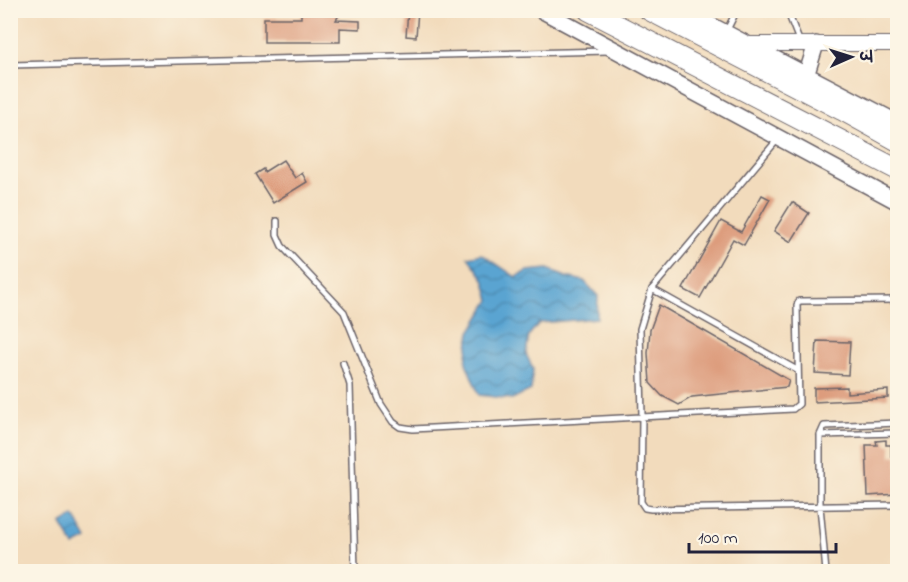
<svg xmlns="http://www.w3.org/2000/svg" width="908" height="582" font-family="'Indie Flower','Playpen Sans Deva',sans-serif">
<style>
.water{fill:url(#water-waves);stroke:#3e6386;stroke-width:1.5}
.building{fill:#dd9c7d}
.lines{fill:none;stroke-linecap:round;stroke-linejoin:round}
.service-casing{stroke:#6b6368;stroke-width:8}
.tertiary-casing{stroke:#6b6368;stroke-width:16}
.secondary-casing{stroke:#6b6368;stroke-width:18}
.motorway-casing{stroke:#6b6368;stroke-width:22}
.service{stroke:#fff;stroke-width:5}
.tertiary{stroke:#fff;stroke-width:14}
.secondary{stroke:#fff;stroke-width:15}
.motorway{stroke:#fff;stroke-width:20}
</style>
<defs>
<pattern id="water-waves" width="16" height="10" patternUnits="userSpaceOnUse" patternTransform="scale(1.5)"><rect width="16" height="10" fill="#5aa4d1"/><path d="M0 5q4-4 8 0t8 0" fill="none" stroke="#4a85ab"/></pattern>
</defs>
<rect width="100%" height="100%" fill="#fcf5e5"/>
<filter id="ink" filterUnits="userSpaceOnUse"><feTurbulence type="fractalNoise" baseFrequency=".0167" numOctaves="2"/><feDisplacementMap in="SourceGraphic" scale="12" xChannelSelector="R" yChannelSelector="G"/><feConvolveMatrix kernelMatrix="1 2 1 2 8 2 1 2 1" color-interpolation-filters="sRGB"/></filter>
<filter id="wash" filterUnits="userSpaceOnUse"><feTurbulence type="fractalNoise" baseFrequency=".008" numOctaves="4" result="noise"/><feDisplacementMap in="SourceGraphic" scale="24" xChannelSelector="R" yChannelSelector="G"/><feGaussianBlur stdDeviation="1.35" result="paint"/><feColorMatrix in="noise" values="0 0 0 0 0 0 0 0 0 0 0 0 0 0 0 0 0 1.4 0 .05"/><feComposite in="paint" operator="in"/></filter>
<g filter="url(#wash)">
<rect width="100%" height="100%" fill="#f2dbbc"/>
<path class="water" d="M482,254l34,23 11,-6 21,-2 18,8 18,4 14,15 -1,22 -58,5 -10,12 -3,19 7,15 -2,21 -19,9 -33,-4 -13,-32 4,-31 20,-32 -6,-21 -16,-22z
M74,516l13,23 -13,7 -13,-22z"/>
<g id="blocks">
<path class="building" d="M301,10h41l-6,10 24,1v8l-20,-1v14h-76v-24h37z
M408,10h10l-2,27 -10,-1z
M283,160l12,18 7,-5 5,9 -34,21 -18,-29 8,-5 1,3z
M762,195l8,4 -26,46 -11,-6 -33,59 -17,-9 38,-68 20,11z
M792,202l17,11 -18,29 -17,-11z
M659,305l130,75 -2,7 -95,10 -13,8 -17,-9 -12,-13 -2,-30 2,-23z
M817,341l33,1 -2,33 -33,-2z
M847,387v6l41,-3v8l-74,4v-14z
M886,440v5h5v11l6,-1v39l-29,2 -2,-51h11l-1,-4z"/>
</g>
</g>
<g filter="url(#ink)">
<use href="#blocks" fill-opacity="0" stroke="#6b6368" stroke-width="1.5"/>
<g class="lines">
<defs>
<path id="service" d="M787,10l13,33
M726,32l11,-22
M10,65l599,-14
M778,139l-126,150 -12,40 2,87 -1,86 4,6 6,1 247,-4
M277,221v14l5,11 62,66 37,92 12,18 7,5 13,2 380,-20 6,-5 -2,-99 2,-4 99,-1
M652,289l145,81
M343,363l7,22 5,187
M820,435l4,-9 74,-3
M275,568l7,4
M826,572l-6,-66v-71l78,-2"/>
<path id="tertiary" d="M748,44h150"/>
<path id="secondary" d="M541,10l357,192
M682,10l216,113
M806,76l10,-32"/>
<path id="motorway" d="M588,10l310,160
M649,10l193,100 56,31"/>
</defs>
<use href="#service" class="service-casing"/>
<use href="#tertiary" class="tertiary-casing"/>
<use href="#secondary" class="secondary-casing"/>
<use href="#motorway" class="motorway-casing"/>
<use href="#service" class="service"/>
<use href="#tertiary" class="tertiary"/>
<use href="#secondary" class="secondary"/>
<use href="#motorway" class="motorway"/>
</g>
</g>
<rect width="908" height="582" fill="none" stroke="#fcf5e5" stroke-width="36"/>
<g transform="translate(851 57) rotate(87)" stroke="#fcf5e5" stroke-width="4.5" paint-order="stroke">
<path d="M0-4.5L10 22L0 15L-10 22Z" fill="#22223b"/>
<text y="-9" font-size="16" font-weight="bold" text-anchor="middle" fill="#22223b">उ</text>
</g>
<path d="M689 543v9h147v-9" fill="none" stroke="#22223b" stroke-width="3"/>
<text x="698" y="543" font-size="18" fill="#22223b" stroke="#fcf5e5" stroke-width="4.5" paint-order="stroke">100 m</text>
</svg>
